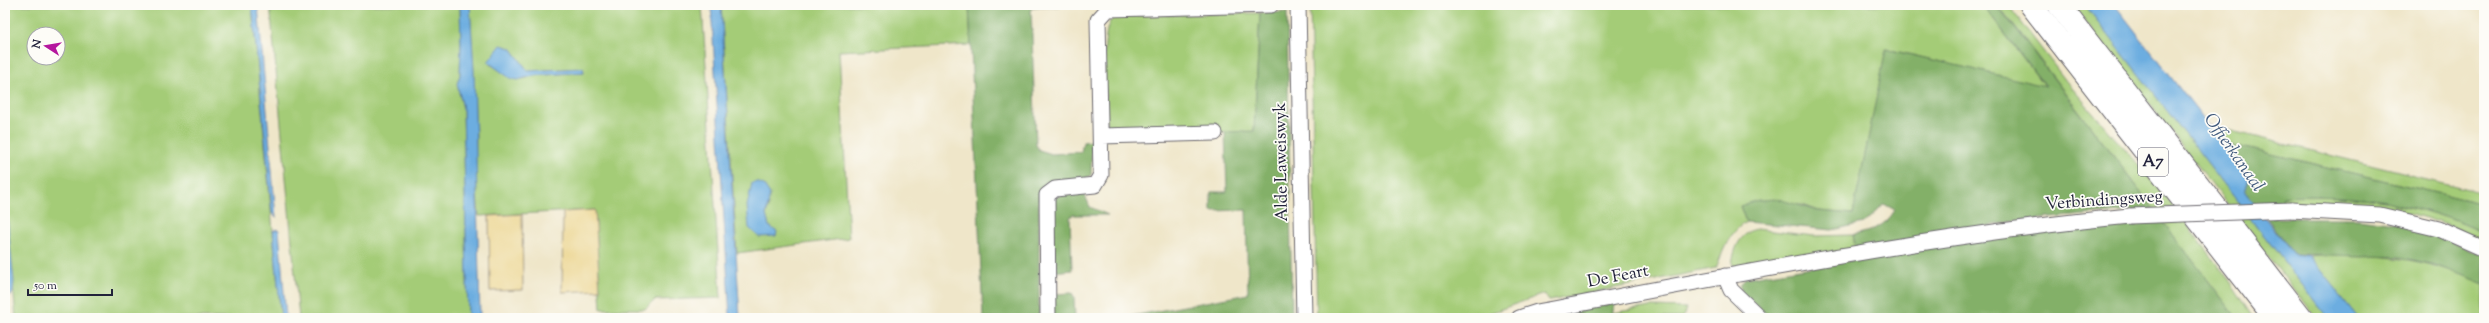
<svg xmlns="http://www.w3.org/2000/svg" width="2489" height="323" font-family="'Sorts Mill Goudy',serif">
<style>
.green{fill:#a4cc77;stroke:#637759;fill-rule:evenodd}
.forest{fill:#83b068;stroke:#526952}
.sand{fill:#eeda9e;stroke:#887e6c}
.water{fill:#6cade0;stroke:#47688e}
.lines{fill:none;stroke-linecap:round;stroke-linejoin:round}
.minor-casing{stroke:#6a676d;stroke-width:17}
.highway-casing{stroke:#6a676d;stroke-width:24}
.minor{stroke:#fff;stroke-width:15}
.highway{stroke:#fff;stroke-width:22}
.minor-bridge-casing{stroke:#6a676d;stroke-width:17;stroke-linecap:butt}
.minor-bridge{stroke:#fff;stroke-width:15}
.labels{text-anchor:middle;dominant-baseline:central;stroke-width:3.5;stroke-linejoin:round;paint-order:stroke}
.shield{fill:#fdfcf7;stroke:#646373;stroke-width:1}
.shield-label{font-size:16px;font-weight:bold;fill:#22223b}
.street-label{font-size:17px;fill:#22223b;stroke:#fdfcf7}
.water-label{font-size:18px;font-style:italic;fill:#405a7d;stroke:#fdfcf7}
</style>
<rect width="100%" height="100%" fill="#fdfcf7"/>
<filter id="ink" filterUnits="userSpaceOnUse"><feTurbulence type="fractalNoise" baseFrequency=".025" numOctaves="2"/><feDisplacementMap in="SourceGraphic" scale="8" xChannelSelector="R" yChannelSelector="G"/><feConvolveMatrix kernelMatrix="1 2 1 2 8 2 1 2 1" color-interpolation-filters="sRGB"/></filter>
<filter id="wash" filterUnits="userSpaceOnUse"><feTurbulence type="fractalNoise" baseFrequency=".012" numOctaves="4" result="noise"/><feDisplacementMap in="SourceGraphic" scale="16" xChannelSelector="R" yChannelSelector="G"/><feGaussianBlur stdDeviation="0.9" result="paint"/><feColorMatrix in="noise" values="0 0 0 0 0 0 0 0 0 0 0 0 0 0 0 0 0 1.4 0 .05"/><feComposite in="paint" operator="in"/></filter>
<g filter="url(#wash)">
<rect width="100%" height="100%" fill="#efe6c9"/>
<path class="green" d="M5,5h247l29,313h-265l-11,-120zM34,34h24v24h-24z
M270,5h190l1,39 -1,31 -3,9 6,24 5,210h-169z
M470,5h232l19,293 -66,2 -10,9h-44l-6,-99 -116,6 -4,-44 1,-38zM511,48l17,23 55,-3 1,4 -52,4c-18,9 -27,-5 -43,-12z
M721,5h248l2,40 -132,6 10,187 -112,15zM769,204l-3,11 3,11 4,2 -14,9 -10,-9z
M1310,5h673l62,82 -158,-38 -34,165 -34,-3 -16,-6 -63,1 6,16c-18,11 -22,28 -30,46l-167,33 -5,-7 -68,24h-159z
M1998,5h10l58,76 109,127 -21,1z
M2073,5h12l243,313h-12z
M1260,13l-6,119 -146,1c-1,-23 -10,-100 4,-114l11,-3z
M2207,125l277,68v11l-264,-62z
M2283,197c69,-4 139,6 201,36v8c-37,-18 -77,-31 -117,-35 -29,-2 -58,-1 -86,-1z
M2184,221l40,51 30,46h-17l-74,-96z
M1756,229l58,7 39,-1 3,15 -120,19 -4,-6c3,-16 8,-29 24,-34z
M2329,254c58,1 102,5 155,30v34h-126l-49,-62z
M1651,307l35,1 -3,10h-73l2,-5z"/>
<path class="forest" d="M969,5h118l-56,3 5,137 3,5 13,4 29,-2 2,-10 9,-1 -1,34 -8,5 -36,2 -8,9v127h-56z
M1983,5h14l157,204 -138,12 -160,29 -3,-15c18,-3 33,-9 42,-25l-11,-6 -20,19 -32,7 -86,-8 -6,-16 18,-6 20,-1 41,12 34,3 33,-165 159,37z
M1287,12l5,306h-171l127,-24 -2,-84 -35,1v-19h16l-2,-60 29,-1 6,-118z
M2220,142l264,62v29c-62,-30 -132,-40 -201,-36l-2,8 -25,1 -11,-14 4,-14z
M1084,193l6,14 18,8h-36l-2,3 2,52 -19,2 1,-73 4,-3z
M2267,218h92l58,8 67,29v29l-48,-19 -38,-8 -105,-3z
M2163,222l74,96h-469l-27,-27 -1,-5 5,-8 312,-51z
M1072,293l2,4 1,21h-22v-24z
M1616,303l-6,15h-67z"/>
<path class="sand" d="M595,210l5,80 -38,2 1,-80z
M522,214l1,76 -33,1 -1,-75z"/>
<path class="water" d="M252,5h6l18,213 -4,-5z
M460,5h10l4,65 6,248h-12l-5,-210 -6,-24 3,-9 1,-31z
M711,5h10l19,313h-10z
M2085,5h30l134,173 -4,14 48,62 16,2 49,62h-30z
M501,45l10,3 17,23 55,-3 1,4 -52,4 -14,4 -7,-1 -23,-17z
M757,182l7,3 6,9 -4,21 3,11 8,6 -1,4 -17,1 -10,-9 -2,-22 5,-23z
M5,198l9,83 -1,12 -2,2h-4z
M276,229l3,1 7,88h-5l-8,-87z"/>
</g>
<g filter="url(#ink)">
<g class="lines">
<defs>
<path id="minor" d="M1298,5l6,313
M1101,136l114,-3
M2291,210l89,5 59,14 45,20
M1725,276l6,14 29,28
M1048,318l-1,-123 8,-6 40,-4 6,-10 -3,-155 10,-11 163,-4
M1519,318l18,-6c197,-37 394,-77 593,-96"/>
<path id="highway" d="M2031,5l244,313
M2059,5l243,313"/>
</defs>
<use href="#minor" class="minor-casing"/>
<use href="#highway" class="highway-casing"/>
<use href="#minor" class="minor"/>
<use href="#highway" class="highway"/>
<defs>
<path id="minor-bridge" d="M2130,216l161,-6"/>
</defs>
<use href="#minor-bridge" class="minor-bridge-casing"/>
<use href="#minor-bridge" class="minor-bridge"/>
</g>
</g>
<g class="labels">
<rect class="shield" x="2138" y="148" width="30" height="28" rx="3"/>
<g class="shield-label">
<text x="2153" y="162">A7</text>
</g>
<g class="street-label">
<text transform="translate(1282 162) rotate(-91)">Alde Laweiswyk</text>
<text transform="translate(2104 201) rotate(-4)">Verbindingsweg</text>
<text transform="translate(1618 277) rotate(-11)">De Feart</text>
</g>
<g class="water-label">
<text transform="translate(2233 153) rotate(55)">Offierkanaal</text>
</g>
</g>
<rect width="2489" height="323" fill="none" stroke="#fdfcf7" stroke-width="20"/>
<g transform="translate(46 46) rotate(282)"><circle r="19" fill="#fdfcf7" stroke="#a5a5ac"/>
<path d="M0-3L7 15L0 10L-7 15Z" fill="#b5179e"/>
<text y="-6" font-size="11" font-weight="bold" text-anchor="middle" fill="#22223b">N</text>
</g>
<path d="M28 289v6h84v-6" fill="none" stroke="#22223b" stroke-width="2"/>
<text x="34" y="289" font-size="12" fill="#22223b" stroke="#fdfcf7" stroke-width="3" paint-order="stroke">50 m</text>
</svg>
